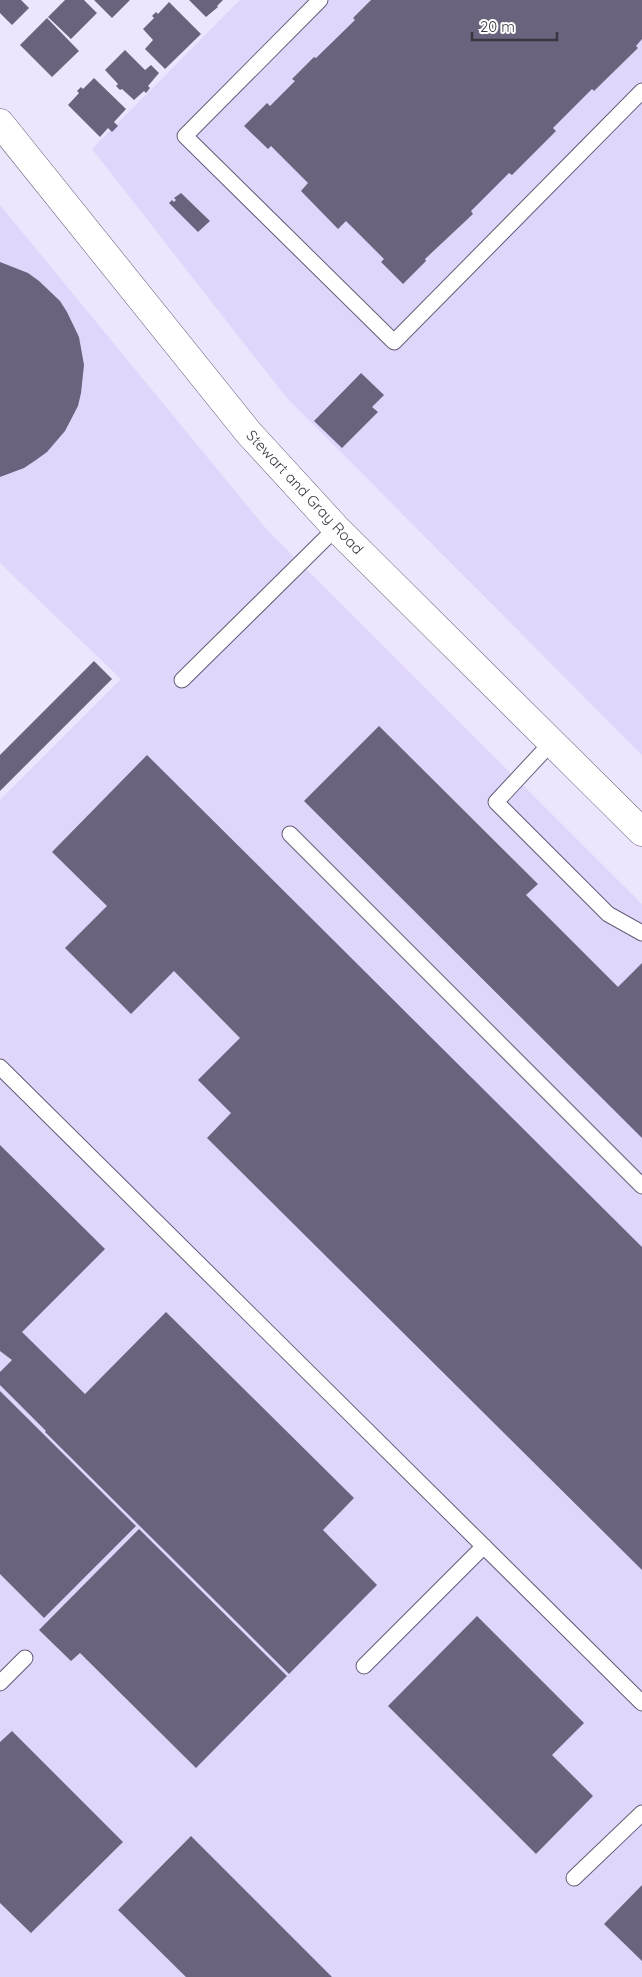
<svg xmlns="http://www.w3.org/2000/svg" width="642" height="1977" font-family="Quicksand,sans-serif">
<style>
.built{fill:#e0d6fb}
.building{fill:#6a637d}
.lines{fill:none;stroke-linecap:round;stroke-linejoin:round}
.lane-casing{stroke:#645d77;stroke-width:17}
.secondary-casing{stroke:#645d77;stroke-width:29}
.lane{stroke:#fff;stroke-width:15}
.secondary{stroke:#fff;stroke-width:28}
.labels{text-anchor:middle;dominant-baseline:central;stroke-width:5;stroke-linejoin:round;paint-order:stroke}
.street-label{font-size:15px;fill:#393641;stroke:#fff}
</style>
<rect width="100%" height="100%" fill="#ece5fd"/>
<path class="built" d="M240,0h402v755l-356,-358 -194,-248z
M0,205l268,326 374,373v1073h-642v-1177l121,-121 -121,-116z"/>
<path class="building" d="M0,0h21l8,8 -17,17 -12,-12z
M65,0h19l13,13 -26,26 -23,-22z
M94,0h36l-18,18z
M189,0h34l-6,6 1,1 -12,10z
M371,0h271v39l-6,7 2,2 -44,43 -2,-2 -39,39 3,3 -44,44 -3,-2 -38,38 2,3 -48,45 1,2 -23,23 -22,-22 3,-3 -38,-38 -8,8 -37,-38 7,-8 -37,-37 -3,3 -24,-23 23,-23 3,3 25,-25 -3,-2 22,-22 2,1 39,-38 -2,-2z
M169,2l32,32 -36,35 -20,-20 8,-9 -10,-11 11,-11 -2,-2 4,-4 2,2z
M47,18l32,33 -27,26 -32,-32z
M125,50l20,20 6,-5 8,8 -11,13 2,2 -4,5 -2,-2 -10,9 -12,-11 -2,1 -4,-4 2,-2 -13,-14z
M94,78l32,31 -12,13 4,4 -6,6 -4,-4 -8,9 -32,-32 11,-12 -2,-2 4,-4 2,2z
M181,193l29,28 -12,11 -29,-29 3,-3 2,2 2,-2 -2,-2z
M0,262l28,11 11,8 21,20 7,11 12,25 5,28 -3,28 -3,13 -13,25 -18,21 -11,8 -12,8 -24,9z
M361,373l23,22 -12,12 6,5 -36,36 -28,-27z
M94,661l18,18 -112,112v-36z
M379,726l159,158 -12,11 92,92 24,-24v175l-338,-337z
M147,755l495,492v323l-435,-432 24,-25 -33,-33 42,-42 -66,-67 -43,43 -66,-66 42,-42 -55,-54z
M0,1145l105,104 -83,83 63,62 81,-82 188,186 -31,32 54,55 -88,89 -244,-242 1,-1 -46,-46v-13l12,-12 -12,-9z
M0,1391l136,135 -92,92 -44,-44z
M139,1529l148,147 -91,92 -116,-115 -9,8 -32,-31z
M477,1616l107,107 -32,32 41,41 -57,58 -148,-148z
M12,1731l111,111 -92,91 -31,-30v-161z
M191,1836l141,141h-146l-68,-67z
M642,1885v76l-38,-37z"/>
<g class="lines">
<defs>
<path id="lane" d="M320,0l-135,136 209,206 248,-251
M182,680l154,-152
M551,743l-55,59 112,112 34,19
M290,834l352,352
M0,1067l642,636
M364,1666l120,-120
M0,1683l25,-25
M574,1878l68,-65"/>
<path id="secondary" d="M0,123l248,309 88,96 306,304"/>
</defs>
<use href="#lane" class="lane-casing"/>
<use href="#secondary" class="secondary-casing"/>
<use href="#lane" class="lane"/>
<use href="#secondary" class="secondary"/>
</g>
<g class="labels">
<g class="street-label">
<text transform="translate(305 492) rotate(47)">Stewart and Gray Road</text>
</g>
</g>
<path d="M472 32v8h85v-8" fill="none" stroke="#393641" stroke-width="2.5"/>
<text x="480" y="32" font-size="15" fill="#393641" stroke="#ffffff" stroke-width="4" paint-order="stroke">20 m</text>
</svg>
